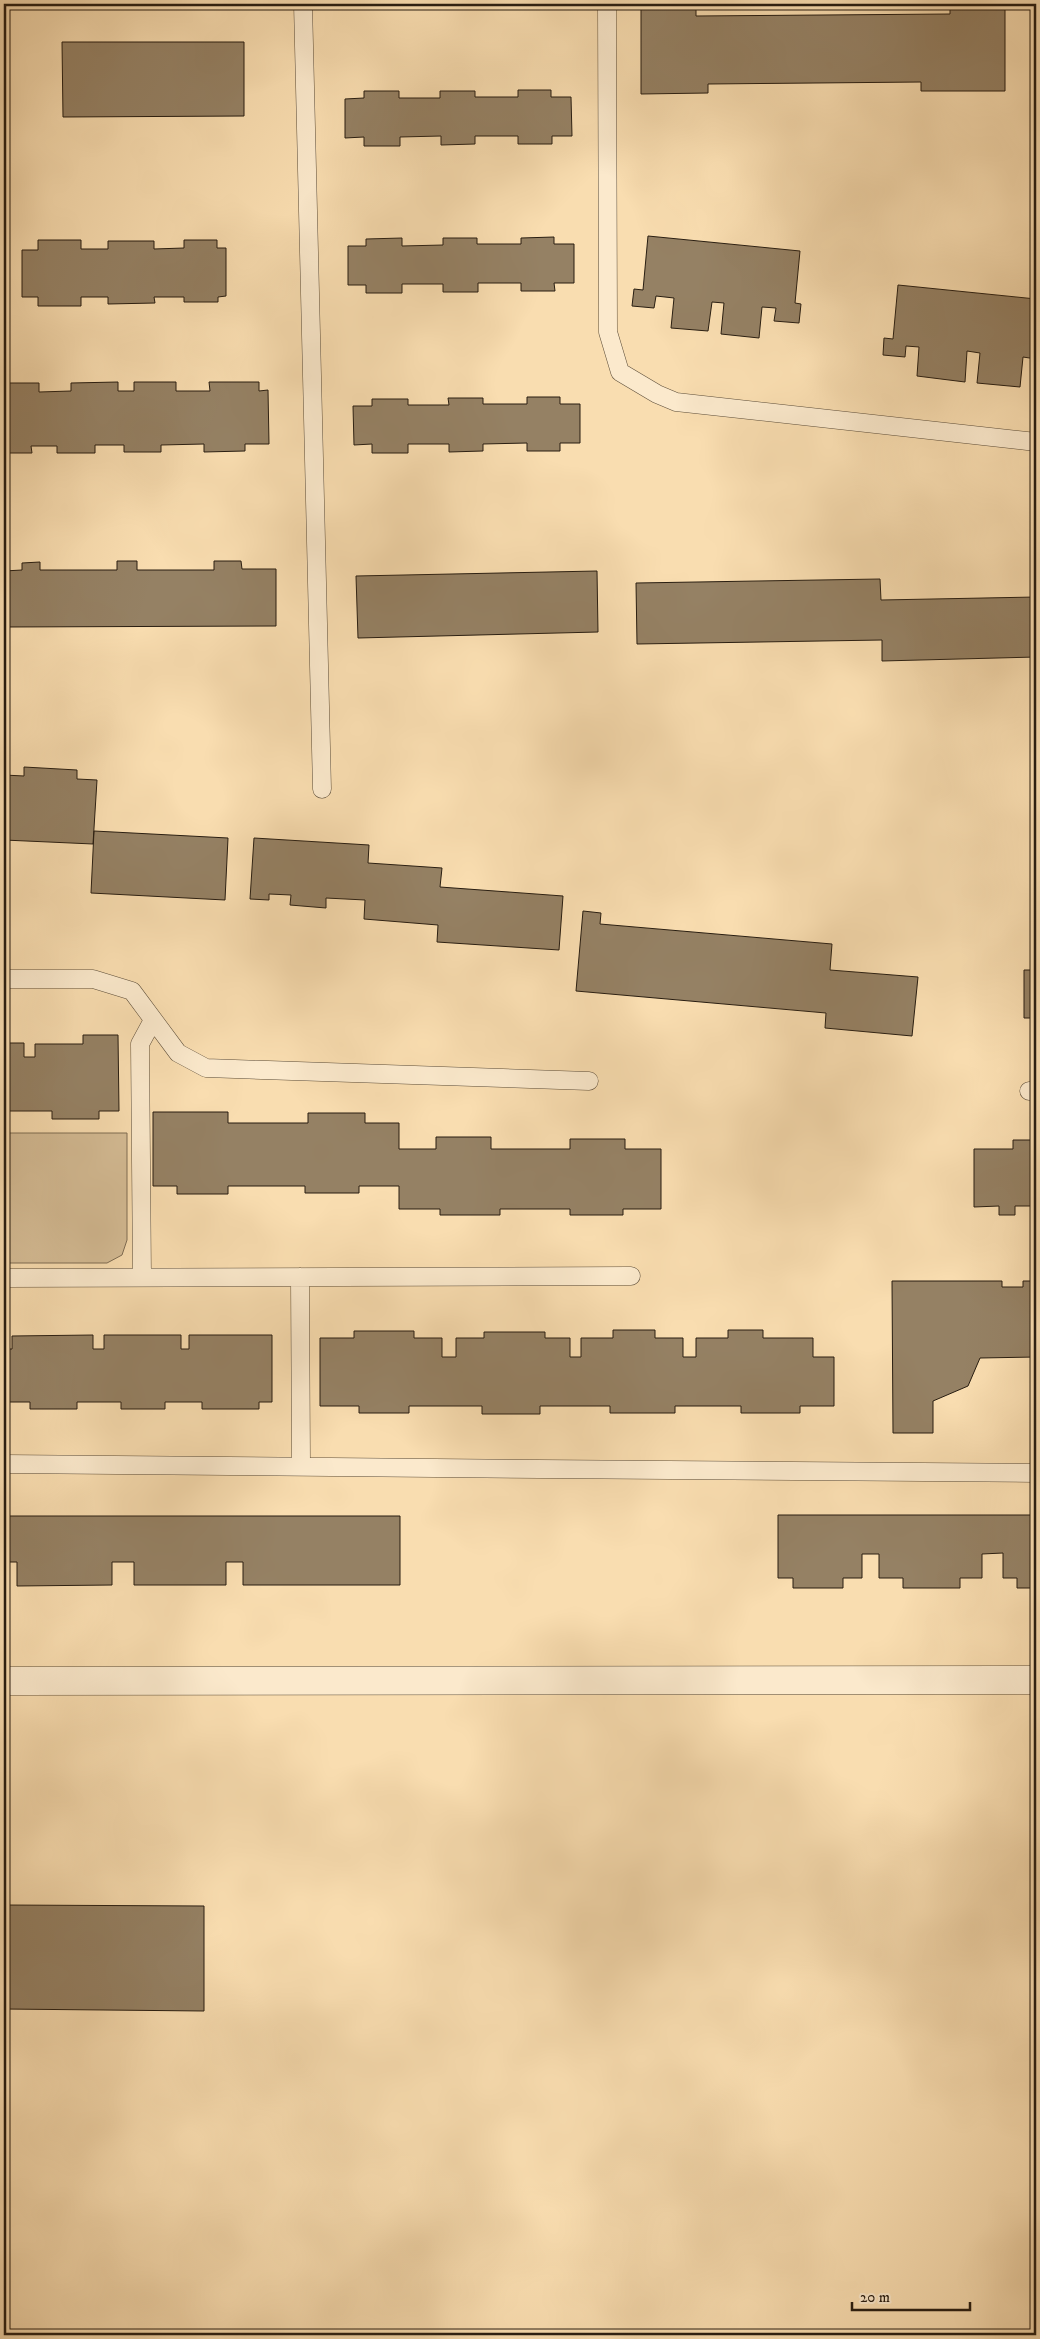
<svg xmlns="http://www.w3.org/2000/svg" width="1040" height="2339" font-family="'IM FELL DW Pica',serif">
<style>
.green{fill:#d5bc95;stroke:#7e6c53}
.building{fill:#958164;stroke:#281d11}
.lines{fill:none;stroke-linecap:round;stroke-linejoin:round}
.service-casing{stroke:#5c4d39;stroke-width:19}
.minor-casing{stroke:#5c4d39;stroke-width:29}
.service{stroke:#fbe9cc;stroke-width:18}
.minor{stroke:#fbe9cc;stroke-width:28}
</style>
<rect width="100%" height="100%" fill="#f9ddb0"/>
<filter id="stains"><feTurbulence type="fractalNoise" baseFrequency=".004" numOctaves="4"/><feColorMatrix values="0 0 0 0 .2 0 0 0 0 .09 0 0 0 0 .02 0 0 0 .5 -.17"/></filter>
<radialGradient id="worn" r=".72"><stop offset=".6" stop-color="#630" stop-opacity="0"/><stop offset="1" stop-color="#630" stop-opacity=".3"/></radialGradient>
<path class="green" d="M4,1133h123v107l-5,15 -15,8h-103z"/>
<path class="building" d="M696,8v8l254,-2v-6h55v83h-84v-9l-213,2v9l-67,1v-85z
M62,42h182v74l-181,1z
M518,90h33v7h20l1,39h-20v8h-34v-8h-43v8l-34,1v-9l-41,1v9h-36v-9l-19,1v-39l19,-1v-7h35v7h41v-7h35v6h43z
M648,236l152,15 -5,52 6,1 -2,19 -25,-2 2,-13 -14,-1 -3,31 -38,-4 3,-31 -12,-1 -4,29 -37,-3 3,-30 -18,-2 -2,12 -22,-2 2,-17 9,1z
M554,237v7h20v39h-20l1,8h-34v-8h-43v9h-35v-8h-41v9h-36v-8h-18v-39h18v-7l36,-1v8l41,-1v-7h34v6h44v-6z
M38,240h43v9h27v-8h46v8l30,-1v-8h33v8h9v48l-8,1v5h-34v-5h-30l1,6 -47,1v-7h-27v9h-43v-9h-16v-47h16z
M898,285l138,14v60l-13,-2 -3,30 -43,-4 3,-30 -13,-2 -2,31 -48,-6 2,-29 -13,-1 -1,11 -22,-2 1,-17 9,1z
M118,382v9h16v-9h42v9h34l-1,-9h50v9l9,-1 1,54h-24v7l-41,1v-8l-43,1v7h-37v-7h-29v8h-38v-7h-26l1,7h-28v-70h35v9l32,-1v-8z
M527,397h33v7h20v39h-20v8h-33v-8l-44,1v7l-34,1v-8h-41v9h-36v-9l-18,1 -1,-39h19v-7h36v6h41l-1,-7h35v6h44z
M117,561h20v9h77v-9h27l1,8h34v57l-272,1v-56l18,-1v-7l18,-1v8h77z
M597,571l1,61 -240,6 -2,-62z
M880,579l1,21 155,-3v60l-154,4v-21l-245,4 -1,-61z
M24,767l53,3v9l20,1 -4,64 -89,-4v-65l20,1z
M94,831l134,7 -3,62 -134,-7z
M254,838l115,7 -1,18 74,5 -2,19 123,9 -4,54 -122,-8 1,-17 -74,-6 1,-19 -39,-2v10l-36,-3 1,-10 -22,-1v6l-19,-1z
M583,911l18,2 -1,11 232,20 -2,26 88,7 -6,59 -87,-8 1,-15 -250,-22z
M1033,951h3v67h-12v-48h10z
M83,1035h35l1,76h-20v8h-47v-8h-44v8h-4v-76h20v14h11v-13h48z
M153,1112h75v11h80v-10h57v10h34v26h37v-12h55v12h79v-10h55v10h36v60h-38v6h-53v-6h-70v6h-60v-6h-41v-23h-40v7h-54v-7h-77v8h-51v-8h-24z
M1013,1140h23v66h-21v9h-16v-9l-25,1v-58h39z
M892,1281h110v6h21v-6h13v76l-56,1 -12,28 -35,15v32h-40z
M613,1330h42v8h28v19h13v-19h32v-8h35v8h50v19h21v49h-34v7h-59v-7h-66v7h-65v-7h-70v8h-58v-8h-73v7h-50v-7h-39v-68h34v-7h60v7h28v19h14v-19h28v-6h61v6h25v19h11v-19h32z
M93,1335v14h11v-14h77v14h8v-14h83v67h-13v7h-57v-7h-37v7h-44v-7h-44v7h-47v-7h-26v-53h8v-13z
M778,1515h258v73h-19v-10h-14v-25l-21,1v24h-22v10h-57v-10h-24v-24h-17v24h-19v10h-50v-10h-15z
M4,1516h396v69h-157v-23h-17v23h-92v-23h-22v23l-95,1v-24h-13z
M4,1905l200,1v105l-200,-2z"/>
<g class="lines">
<defs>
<path id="service" d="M303,4l19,785
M607,4l1,328 12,40 37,22 19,8 360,40
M4,979h89l39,12 46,62 28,15 383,13
M1029,1091h7
M142,1277l-2,-233 13,-24
M300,1277l1,188
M4,1278l627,-2
M4,1464c344,1 688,9 1032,9"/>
<path id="minor" d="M4,1681l1032,-1"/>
</defs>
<use href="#service" class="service-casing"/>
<use href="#minor" class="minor-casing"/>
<use href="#service" class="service"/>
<use href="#minor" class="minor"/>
</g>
<rect width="1040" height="2339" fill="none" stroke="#f9ddb0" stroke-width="20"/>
<rect x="5" y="5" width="1030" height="2329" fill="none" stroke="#281d11" stroke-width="2.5"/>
<rect x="10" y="10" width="1020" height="2319" fill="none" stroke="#281d11"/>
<path d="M852 2302v8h118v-8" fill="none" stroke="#281d11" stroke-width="2.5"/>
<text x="860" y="2302" font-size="15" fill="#281d11" stroke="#fbe9cc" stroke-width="4" paint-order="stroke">20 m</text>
<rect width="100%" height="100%" filter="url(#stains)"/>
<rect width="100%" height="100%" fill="url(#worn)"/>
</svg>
